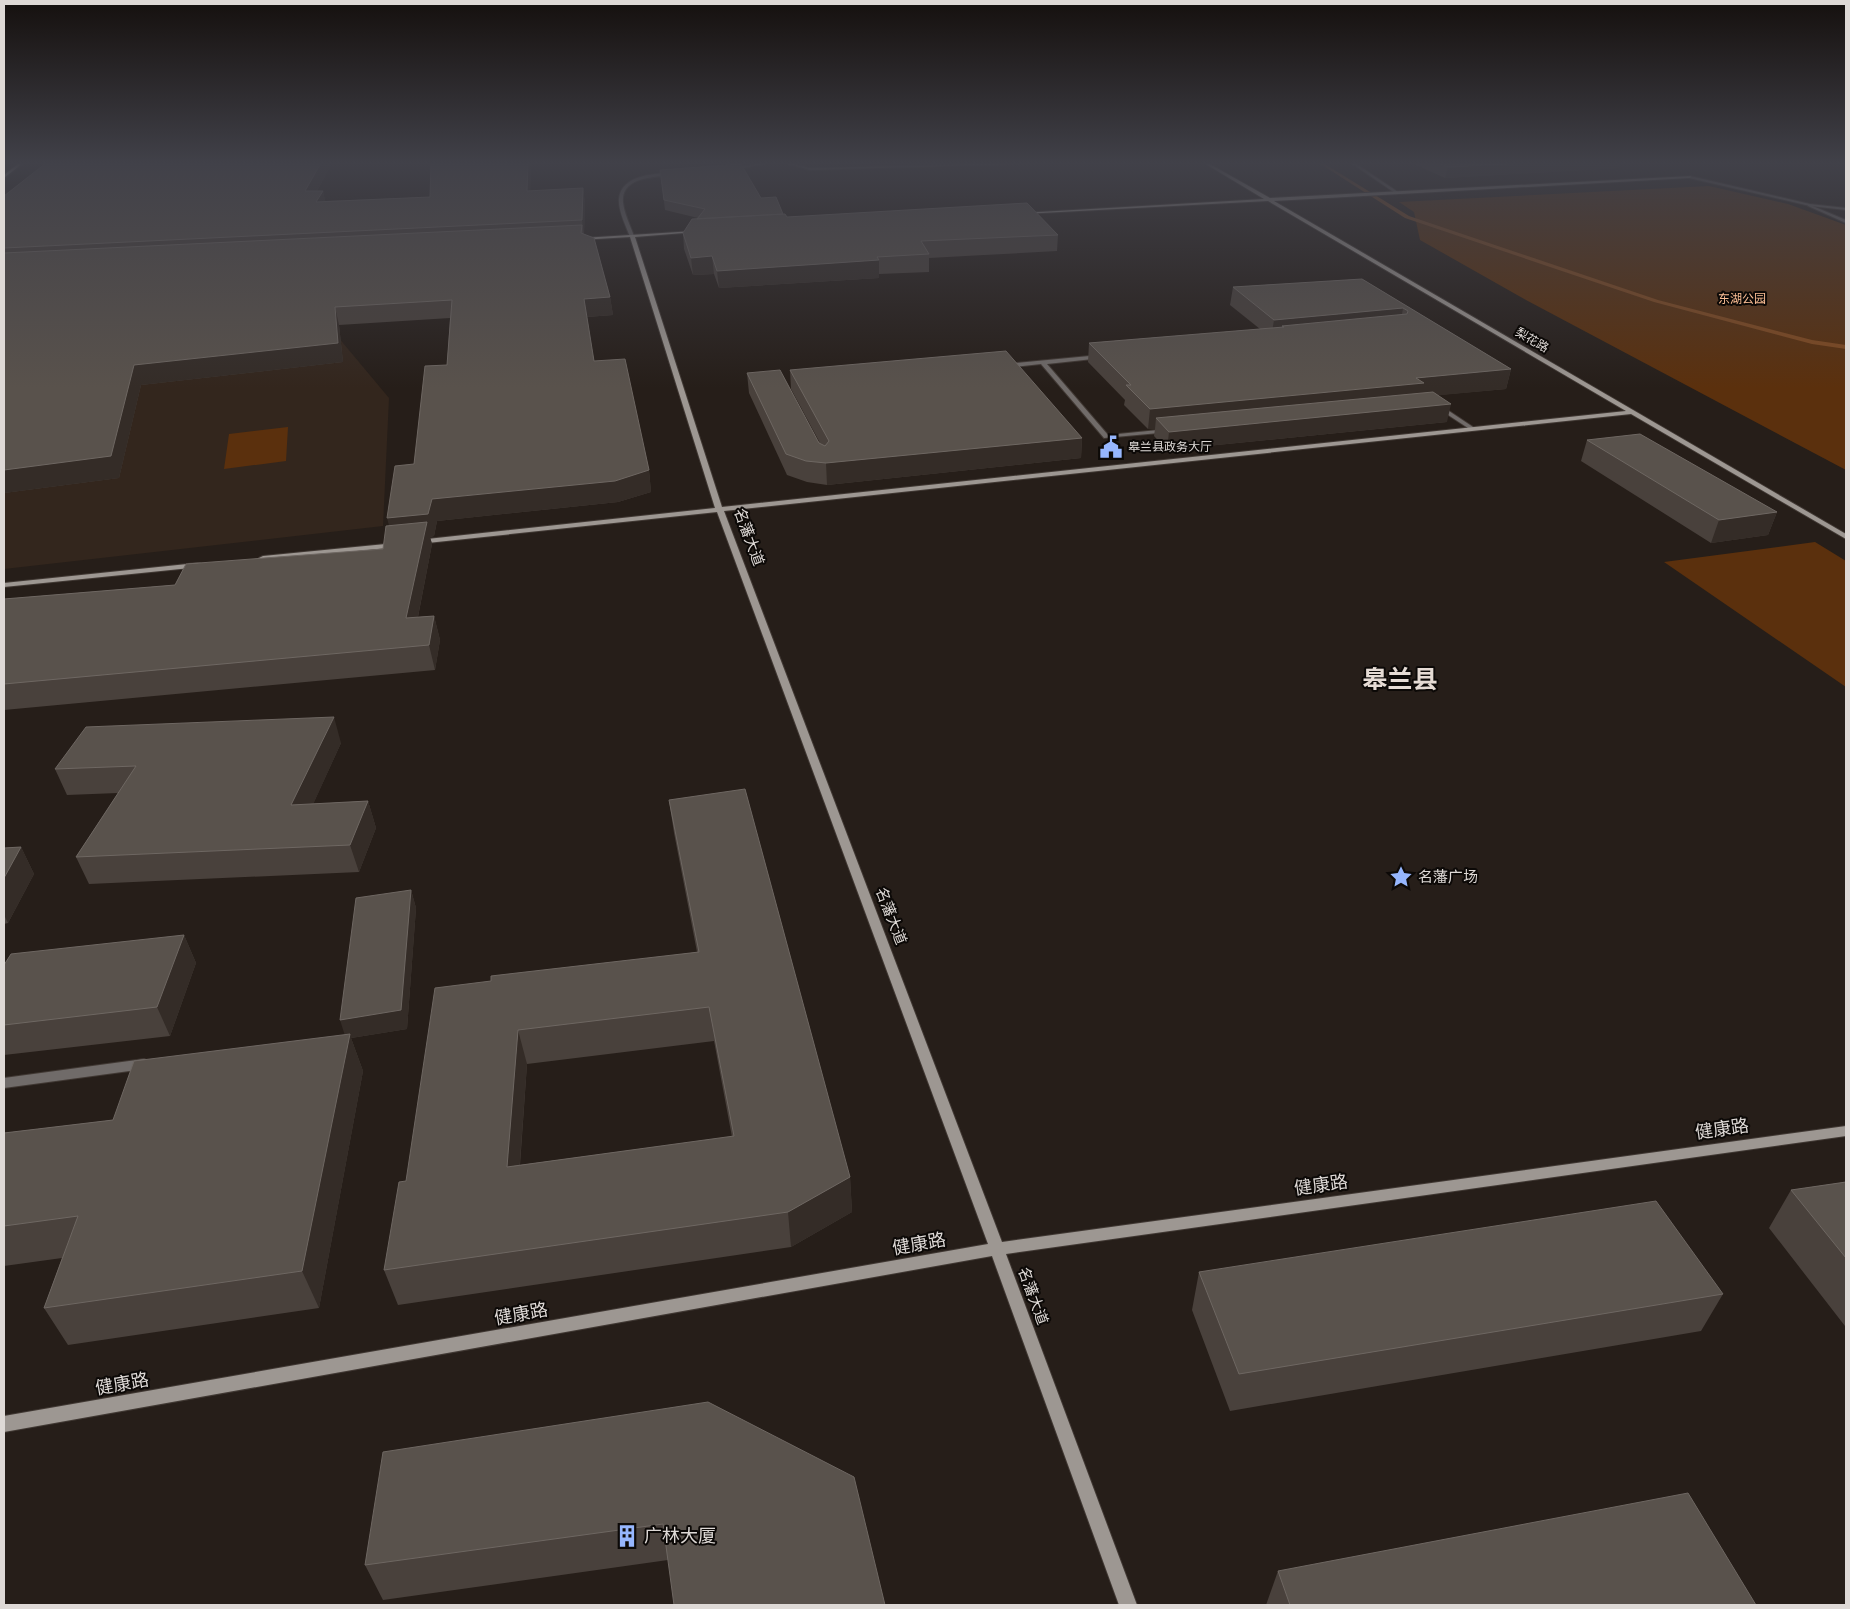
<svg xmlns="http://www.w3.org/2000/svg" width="1850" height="1609" font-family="Figtree,'Noto Sans SC',sans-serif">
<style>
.built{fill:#33261d}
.green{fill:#5b300d}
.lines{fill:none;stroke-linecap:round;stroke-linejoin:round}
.stream{fill:#834b20;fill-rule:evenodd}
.lane-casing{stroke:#403833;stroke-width:2}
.street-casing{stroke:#403833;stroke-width:2}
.secondary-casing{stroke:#403833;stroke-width:2}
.primary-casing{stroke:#403833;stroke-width:3}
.lane{fill:#706b69;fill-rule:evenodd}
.street{fill:#706b69;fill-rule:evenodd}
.secondary{fill:#9d9792;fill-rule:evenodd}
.primary{fill:#c1b8b2;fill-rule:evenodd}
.wall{fill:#49413c;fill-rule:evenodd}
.shaded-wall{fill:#342c27}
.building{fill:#59524c;stroke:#6e6762;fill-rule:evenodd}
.labels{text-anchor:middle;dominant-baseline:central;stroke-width:4;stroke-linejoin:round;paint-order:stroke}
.far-park-label{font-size:12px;fill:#fabd94;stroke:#0c0907}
.far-street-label{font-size:12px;fill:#ded9d6;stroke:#0c0907}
.far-poi-label{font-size:12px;fill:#ded9d6;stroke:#0c0907;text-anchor:start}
.street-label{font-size:15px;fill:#ded9d6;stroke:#0c0907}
.poi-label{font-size:15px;fill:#ded9d6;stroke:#0c0907;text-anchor:start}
.near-street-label{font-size:18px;fill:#ded9d6;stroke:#0c0907}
.near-poi-label{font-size:18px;fill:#ded9d6;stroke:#0c0907;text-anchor:start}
.town-label{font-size:25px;font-weight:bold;fill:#e5dbd4;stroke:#0c0907}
</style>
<rect width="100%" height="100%" fill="#261e19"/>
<path class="built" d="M333,331l56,67 -6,128 -379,43v-204z"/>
<path class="green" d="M1709,186l79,18 58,21v245l-320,-170 -106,-60 -6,-28 -15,-10z
M288,427l-2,34 -62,8 5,-35z
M1815,542l31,19v126l-182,-125z"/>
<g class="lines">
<path class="stream" d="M1319,163h4l86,53 249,84 154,40 34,5v4l-34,-5 -158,-42 -249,-84z"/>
<defs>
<path id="lane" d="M1808,204l38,16v3l-38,-17z
M1100,355l2,1v2l-55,6 61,71 60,-6 3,2 -1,1 -66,6 -63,-74 -36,4 -3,-2 3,-2z
M1436,405h4l36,24 -5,1 -35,-23z
M144,1059l4,2 2,3 -2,3 -4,2 -140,19v-10z"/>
<path id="street" d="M763,163h6l-38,7 -2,-1z
M785,163h5l20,5 232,-5 -232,7z
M1351,163h4l43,29 -3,1z
M675,173l-1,2c-17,2 -53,1 -51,27 1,11 7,23 11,34l-4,1c-4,-11 -12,-26 -11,-38 2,-25 38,-26 56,-26z
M1690,176l120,28 36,4v2l-36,-4 -121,-28z"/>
<path id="secondary" d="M1204,163h4l62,35 421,-22 -1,2 -416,23 572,333v5l-215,-125 -907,97 278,731 844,-116v10l-840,118 131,351h-18l-127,-349 -988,176v-16l984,-172 -271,-732 -299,32 -4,-2 4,-2 297,-32 -85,-271 -50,3 2,-2 112,-7 2,1 -61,5 87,270 904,-96 -358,-210 -245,13 -2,-1 243,-14z
M396,543h3v4l-136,13 -4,-2 4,-2z
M197,563h3v4l-196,20v-4z"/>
<path id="primary" d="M19,163h4l-19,15v-3z"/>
</defs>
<use href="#lane" class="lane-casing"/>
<use href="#street" class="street-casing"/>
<use href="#secondary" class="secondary-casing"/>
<use href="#primary" class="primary-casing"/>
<use href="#lane" class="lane"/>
<use href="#street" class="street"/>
<use href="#secondary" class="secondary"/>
<use href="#primary" class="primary"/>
</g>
<path class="wall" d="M46,163h286l-15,28h6l2,10 105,-4 101,-34 -1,28 53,-3 2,15 -1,31 26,63 3,18 -26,2 7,44 55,109 2,22 -33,10 -181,19 -3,15 -4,1 2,7 -14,73 16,-1 6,24 -5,30 -431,40v-111l171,-14 208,-36 6,-23 25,-62 33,-99 3,-47 -111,7 4,37 -202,23 -22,93 -115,15v-297z
M1412,163h208l-1,5 -174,10z
M660,170l101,28 26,19 271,18 -1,16 -128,7v14l-50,2v4l-160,10 -5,-14 -21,1 -9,-26 -1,-16 15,-15 -33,-8z
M1362,279l149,90 -5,20 -68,6 9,27 -280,28 -13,-14 1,-7h-7l-24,-24 1,-5 -37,-38 1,-19 171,-14 -30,-24 3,-18z
M790,370l292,68 -1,20 -254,27 -20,-3 -20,-7 -38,-82 -2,-20 73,70 -29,-54z
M1587,440l190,72 -9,23 -57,8 -130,-82z
M341,743l-28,61 55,-3 8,27 -17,44 -270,12 -13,-27 42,-64 -51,2 -12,-26z
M669,800l181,377 2,35 -61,35 -393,58 -14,-35 22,-89 85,-200 206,-29 -23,-119zM714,1041l18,96 -212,28 7,-101z
M21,847l13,27 -26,49 -4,1v-76z
M411,890l5,18 -9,121 -56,9 12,33 -44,237 -251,37 -24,-37 18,-50 -58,8v-133l109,-13 232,-85z
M184,935l12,28 -26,73 -166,19v-90z
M1846,1182v144h-1l-76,-98 22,-38z
M1199,1272l524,22 -22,37 -471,80 -38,-101z
M708,1402l-40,158 -285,40 -18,-35z
M1278,1571l478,34h-490z"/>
<path class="shaded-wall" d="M321,163h11l-23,43 -4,-15z
M528,163h3l-1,43 -3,-15z
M1525,163h95l-1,5 -174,10 3,-11z
M583,188l2,15 -1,33 -2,-16z
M323,191l3,15 -10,-4z
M712,256l2,18 -21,1 -2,-17z
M879,260v18l-160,10 -2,-17z
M610,297l3,18 -27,2 -2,-18z
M335,307l4,18 4,37 -202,23 -22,93 -115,15v-23l130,-105z
M1403,308l-3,18h-118l-2,11 -9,1 3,-18z
M1511,369l-5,20 -85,8 -265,21 -1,11h-7l2,-20 266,-31z
M1451,404l-4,18 -280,28 2,-18z
M1082,438l-1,20 -254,27 -1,-22z
M649,470l2,22 -33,10 -181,19 -3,15 -4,1 2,7 -19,98 -7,-24 -13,-77 -6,-23 45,-19z
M1777,512l-9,23 -57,8 8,-23z
M434,616l6,24 -5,30 -6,-25z
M334,717l7,26 -40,88 -10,-26z
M368,801l8,27 -17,44 -9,-27z
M21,847l13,27 -26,49 -4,-8v-37z
M411,890l5,18 -9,121 -56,9 12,33 -44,237 -17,-37 44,-232 -6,-19z
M184,935l12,28 -26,73 -13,-29z
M518,1030l9,34 -10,138 -10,-35z
M850,1177l2,35 -61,35 -3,-35z"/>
<path class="building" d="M46,163h275l-16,28h18l-7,11 114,-5 1,-34h97l-1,28 56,-3 -1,32 -578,28v-52z
M1437,163h88l-77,4z
M741,164l20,34 15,-1 7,17 -86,5 8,-10 -41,-9 -4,-30z
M1027,203l31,32 -137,6 8,13 -52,3 2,3 -162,11 -5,-15 -21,2 -8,-25 9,-14 93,-5 2,3z
M582,225l-1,8 13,5 16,59 -26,2 10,62 31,-2 24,111 -34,11 -183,18 -4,15 -41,4 8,-52 19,-2 11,-98 22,-1 5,-65 -117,7 3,36 -204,22 -23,91 -107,14v-217z
M1362,279l149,90 -95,9 8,5 -274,26 -24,-24h5l-42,-42 195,-16 -2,-1 125,-12 1,-3 -5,-3 -129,12 -41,-33z
M1006,351l76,87 -256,25 -20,-2 -20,-7 -39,-81 33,-3 39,73 6,3 4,-5 -39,-71z
M1433,392l18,12 -282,28 -13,-14z
M1640,434l137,78 -58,8 -132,-80z
M427,522l-21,96 28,-2 -5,29 -425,39v-85l171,-14 11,-21 197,-15 3,-23z
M334,717l-43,88 77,-4 -18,44 -274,12 60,-91 -81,3 31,-42z
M745,789l105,388 -62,35 -404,58 15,-88 7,-1 29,-193 56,-7v-5l208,-24 -30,-152zM709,1007l25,129 -227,31 11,-137z
M21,847l-17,31v-30z
M411,890l-10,120 -61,10 16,-122z
M184,935l-27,72 -153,18v-60l7,-11z
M350,1034l-48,237 -258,37 34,-92 -74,10v-93l109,-13 21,-59z
M1846,1182v76l-55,-68z
M1656,1201l67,93 -484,80 -40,-102z
M708,1402l146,75 31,128h-211l-11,-81 -298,41 18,-113z
M1688,1493l68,112h-466l-12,-34z"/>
<linearGradient id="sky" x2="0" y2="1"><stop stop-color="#15100e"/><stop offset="0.42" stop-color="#414149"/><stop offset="1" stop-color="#414149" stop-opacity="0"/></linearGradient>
<rect width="1850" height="388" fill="url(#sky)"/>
<defs>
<symbol id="civic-bare" viewBox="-9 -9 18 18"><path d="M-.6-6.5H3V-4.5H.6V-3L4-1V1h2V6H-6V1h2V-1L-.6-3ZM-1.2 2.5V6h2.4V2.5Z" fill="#96b6fd" stroke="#0c0907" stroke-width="2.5" paint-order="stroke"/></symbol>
<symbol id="sight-bare" viewBox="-9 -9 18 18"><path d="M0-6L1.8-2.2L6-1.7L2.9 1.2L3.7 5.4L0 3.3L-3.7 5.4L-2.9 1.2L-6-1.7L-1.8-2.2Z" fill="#96b6fd" stroke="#0c0907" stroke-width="2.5" paint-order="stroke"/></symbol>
<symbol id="building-bare" viewBox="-9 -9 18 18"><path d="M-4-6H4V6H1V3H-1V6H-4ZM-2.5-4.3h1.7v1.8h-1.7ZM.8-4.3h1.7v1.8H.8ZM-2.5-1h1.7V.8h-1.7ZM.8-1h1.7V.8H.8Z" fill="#96b6fd" stroke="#0c0907" stroke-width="2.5" paint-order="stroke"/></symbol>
</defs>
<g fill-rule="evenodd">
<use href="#civic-bare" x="1095" y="431" width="32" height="32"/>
<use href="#sight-bare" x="1385" y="861" width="32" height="32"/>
<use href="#building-bare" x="611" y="1520" width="32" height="32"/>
</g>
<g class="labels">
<g class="far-park-label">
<text x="1742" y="299">东湖公园</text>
</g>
<g class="far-street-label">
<text transform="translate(1532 340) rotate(30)">梨花路</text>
</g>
<g class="far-poi-label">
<text x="1128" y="447">皋兰县政务大厅</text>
</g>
<g class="street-label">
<text transform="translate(749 537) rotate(70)">名藩大道</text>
<text transform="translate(891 916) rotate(69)">名藩大道</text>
<text transform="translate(1033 1296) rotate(70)">名藩大道</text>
</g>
<g class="poi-label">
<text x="1418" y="877">名藩广场</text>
</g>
<g class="near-street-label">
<text transform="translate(1722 1129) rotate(-8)">健康路</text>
<text transform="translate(1321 1185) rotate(-8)">健康路</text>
<text transform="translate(919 1244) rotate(-10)">健康路</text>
<text transform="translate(521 1314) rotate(-10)">健康路</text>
<text transform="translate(122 1384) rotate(-10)">健康路</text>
</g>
<g class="near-poi-label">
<text x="644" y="1536">广林大厦</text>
</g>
<g class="town-label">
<text x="1400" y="679">皋兰县</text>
</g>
</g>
<rect width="1850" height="1609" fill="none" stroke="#ded9d6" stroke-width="10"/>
</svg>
